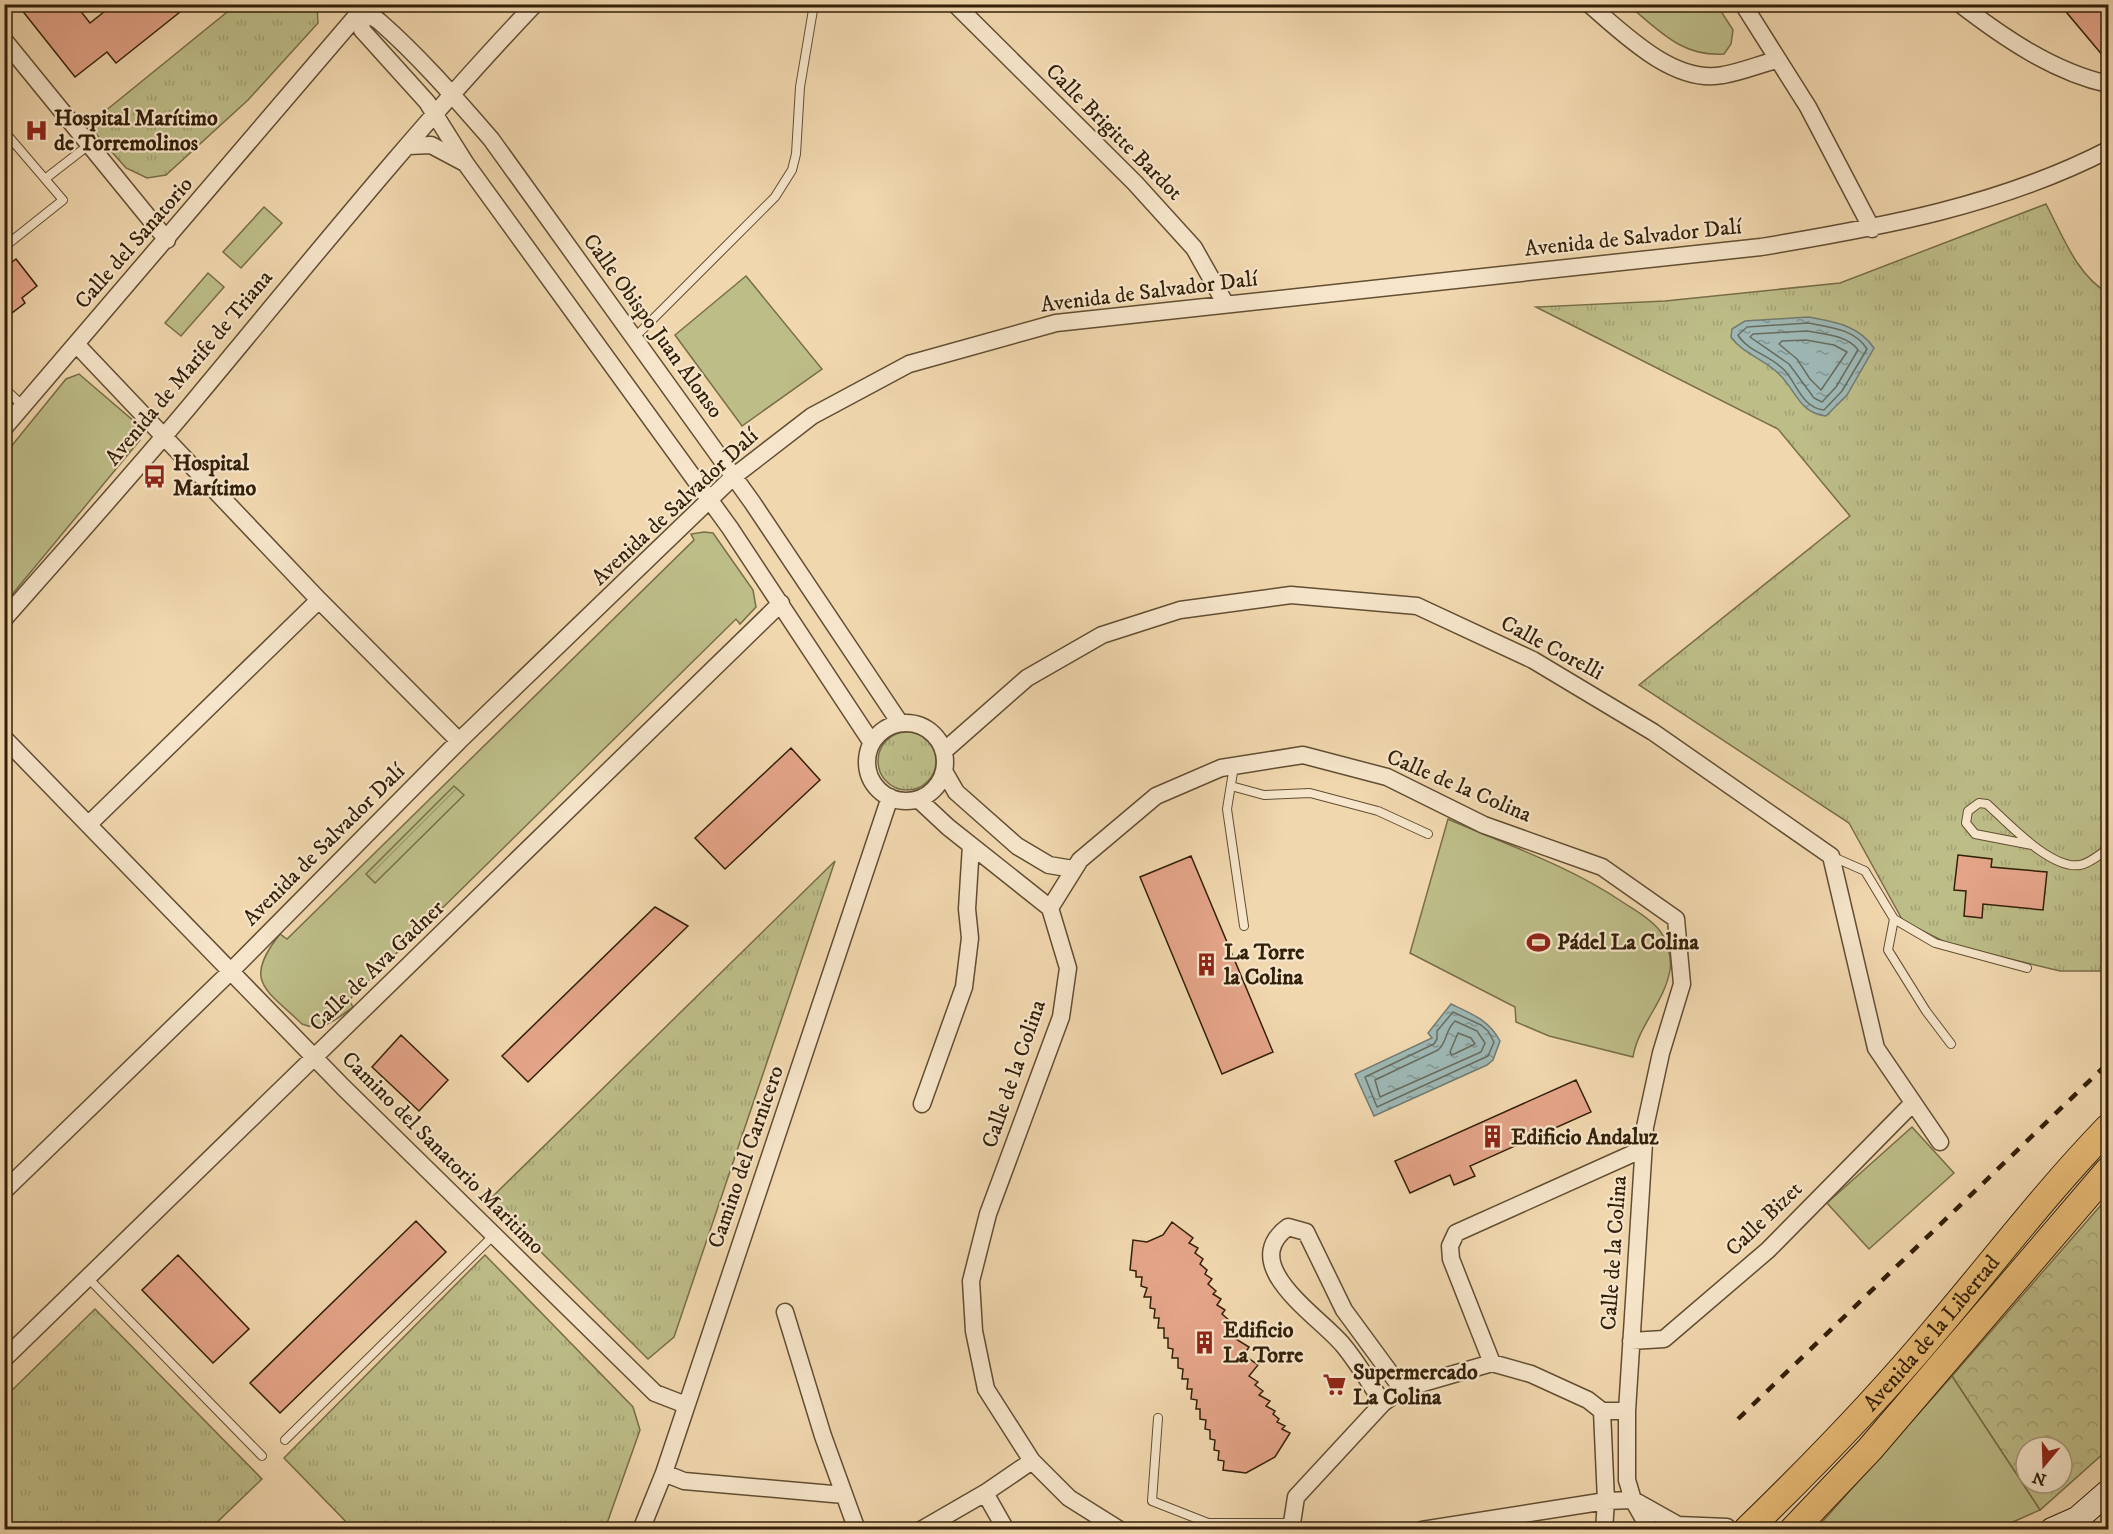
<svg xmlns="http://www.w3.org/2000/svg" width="2113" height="1534" font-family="'IM FELL DW Pica',serif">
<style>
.grass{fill:url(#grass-tufts);stroke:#786e48;stroke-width:1.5}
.forest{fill:url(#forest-crowns);stroke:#786e48;stroke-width:1.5;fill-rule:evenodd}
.park{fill:#bdbd88;stroke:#786e48;stroke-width:1.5}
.garden{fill:url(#garden-furrows);stroke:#786e48;stroke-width:1.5}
.water{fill:url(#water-ripples);stroke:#737b70;stroke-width:1.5}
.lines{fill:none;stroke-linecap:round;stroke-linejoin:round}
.shore{stroke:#686c5e;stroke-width:1.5}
.building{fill:#e4a488;stroke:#332009;stroke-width:1.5}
.lane-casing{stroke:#624e32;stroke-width:10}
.street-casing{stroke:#624e32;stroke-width:19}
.secondary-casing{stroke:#332009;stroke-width:26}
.primary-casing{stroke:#332009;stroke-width:29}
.lane{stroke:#f6e5ca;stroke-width:8}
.street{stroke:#f6e5ca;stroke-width:16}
.secondary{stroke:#f6e5ca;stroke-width:24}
.primary{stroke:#e8bc77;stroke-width:27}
.rail{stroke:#332009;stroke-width:4.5;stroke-dasharray:10 10;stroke-linecap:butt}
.labels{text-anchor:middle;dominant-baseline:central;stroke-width:4.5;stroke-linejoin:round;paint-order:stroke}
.poi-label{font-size:22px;font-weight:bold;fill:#332009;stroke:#f6e5ca;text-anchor:start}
.street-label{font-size:22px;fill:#332009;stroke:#f6e5ca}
</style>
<defs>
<pattern id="grass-tufts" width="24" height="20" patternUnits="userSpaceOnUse" patternTransform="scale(1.5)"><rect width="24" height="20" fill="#bdbd88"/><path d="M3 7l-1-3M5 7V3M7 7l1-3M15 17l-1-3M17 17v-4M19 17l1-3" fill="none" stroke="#a3a274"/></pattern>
<pattern id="forest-crowns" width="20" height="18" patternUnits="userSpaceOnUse" patternTransform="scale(1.5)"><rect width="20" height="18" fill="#bdbd88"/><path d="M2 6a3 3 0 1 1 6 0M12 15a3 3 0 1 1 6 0" fill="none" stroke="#a3a274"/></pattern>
<pattern id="garden-furrows" width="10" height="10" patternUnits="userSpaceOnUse" patternTransform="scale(1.5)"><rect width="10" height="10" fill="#bdbd88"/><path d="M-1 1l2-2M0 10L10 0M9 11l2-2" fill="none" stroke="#a3a274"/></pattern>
<pattern id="water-ripples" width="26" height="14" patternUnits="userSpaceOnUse" patternTransform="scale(1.5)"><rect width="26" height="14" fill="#9eb7b4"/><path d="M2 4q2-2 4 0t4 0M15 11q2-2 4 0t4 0" fill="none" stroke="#819491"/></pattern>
</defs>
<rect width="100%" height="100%" fill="#f1d7ae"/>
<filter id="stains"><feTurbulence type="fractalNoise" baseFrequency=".00333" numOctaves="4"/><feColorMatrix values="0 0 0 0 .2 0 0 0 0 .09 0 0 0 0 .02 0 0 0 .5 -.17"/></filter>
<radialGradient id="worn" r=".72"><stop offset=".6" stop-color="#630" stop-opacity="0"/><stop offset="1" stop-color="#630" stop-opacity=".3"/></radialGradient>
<path class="grass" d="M237,4l80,1 1,18 -70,77 -82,75 -19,3 -21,-10 -38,-43z
M2046,204c16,30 31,72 62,89v678h-48l-111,-27 -46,-23 -54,-98 -210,-138 211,-169 -72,-87 -242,-122 129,-6 175,-18z
M878 761a29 29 0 1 1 58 0a29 29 0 1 1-58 0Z
M835,861l-161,476 -26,22 -159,-159z
M485,1255l148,152 7,23 -35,99h-252l-69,-71z
M95,1309l167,170 -52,50h-205v-132z"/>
<path class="forest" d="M2108,1197v245l-3,10 -65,58 -88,-134zM2026,1447h36v36h-36z"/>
<path class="park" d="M1628,5h89l16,25 -2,14 -7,10c-43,3 -65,-24 -96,-49z
M264,207l18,16 -41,45 -18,-16z
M208,273l16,14 -43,49 -16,-13z
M746,276l76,93 -80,57 -67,-91z
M79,374l57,49 4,17 -135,163v-149l61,-75z
M704,532l9,1 40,57 3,17 -16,17 -4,-5 -387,381 4,7c-15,11 -31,26 -51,17 -36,-35 -60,-42 -22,-90l7,5 407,-399 -3,-6z
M1448,819c59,26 122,47 176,84 12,8 27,16 36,28 7,9 12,27 10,39 -5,31 -32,56 -37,87l-84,-21 -33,-14 -1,-15 -105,-54z
M1912,1127l42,46 -85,76 -42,-46z
M1952,1376l88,134 -43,19 -182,1z"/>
<path class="garden" d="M454,786l10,9 -89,88 -9,-9z"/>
<path class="water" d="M1808,317c27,5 50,8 66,31l-27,47 -21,21c-27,-3 -30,-26 -47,-42 -15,-15 -36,-20 -48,-37l1,-8 13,-8z
M1451,1004c21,10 38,16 49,37l-7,19 -6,5 -113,51 -19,-42 77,-36 -4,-5z"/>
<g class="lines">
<path class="shore" d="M1808,323c21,4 47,6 59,26l-25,42 -18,19c-21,-2 -27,-25 -38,-38 -13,-16 -38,-20 -48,-37l9,-8z
M1807,331c16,3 41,4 51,19l-22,37 -14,15 -8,-4 -25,-34 -39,-27 3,-3z
M1806,340l28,5 13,7 -26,38 -11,-11 -13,-20 -18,-15 3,-3z
M1453,1012l28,13 7,6 6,11 -6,14 -111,51 -12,-30 69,-33 3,-5v-8z
M1455,1021l22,10 8,12 -4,9 -101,45 -5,-17 63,-30c10,-9 6,-18 17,-29z
M1458,1033l13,5 4,6 -23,11 -2,-3z"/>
</g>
<path class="building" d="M17,4h58l15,19 24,-19h76l-74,59 -9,-11 -32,25z
M2078,4h31v59l-42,-50z
M16,259l21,27 -15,12 3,5 -21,16v-51z
M791,748l29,32 -95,89 -30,-31z
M1958,855l34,4 -1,8 56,5 -4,38 -60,-6 -1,14 -18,-2 2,-25 -12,-1z
M1191,856l82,196 -51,22 -82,-197z
M655,907l33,19 -160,156 -26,-26z
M401,1035l47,45 -29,31 -47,-44z
M1576,1080l15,32 -121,54 5,10 -21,9 -4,-10 -40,18 -15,-32z
M416,1221l30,31 -166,161 -30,-30z
M1172,1222l21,16 -4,5 9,5 -3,5 8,6 -3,5 7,6 -2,4 7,5 -4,5 8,7 -3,3 8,5 -4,6 8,5 -3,4 8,7 -3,4 7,5 -3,6 18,11 -5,8 14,10 -9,11 9,6 -3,3 8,6 -4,4 11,6 -4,5 9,5 -2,3 6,5 -2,3 8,4 -3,3 8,4 -15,24 -29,16 -23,-3 1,-9 -6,-1 1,-9 -5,-1 1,-10 -5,-1v-9l-5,-1 1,-9 -6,-1v-10h-4l1,-9 -6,-1 1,-10h-5l1,-10h-6l1,-10 -5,-1v-10h-6l1,-9 -5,-1v-10h-4v-10h-6l1,-10h-5l1,-9 -5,-1 1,-11h-7l3,-9 -6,-2 1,-9h-6v-6l-6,-1 3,-30 14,2 16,-7z
M178,1255l71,74 -36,34 -71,-73z"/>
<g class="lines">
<defs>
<path id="lane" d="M4,131l59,69 -59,47
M45,179l45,-35
M634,338l141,-141 17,-27 4,-16 4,-67 14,-83
M4,388l19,18
M1234,766l-7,43 17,117
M1231,786l33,9 46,-2 68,18 50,23
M2032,845l-57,-11 -9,-11 2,-12 11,-8 8,1c20,18 64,66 93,61 9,-1 20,-11 28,-16
M1831,856l34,15 29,48 41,24 92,25
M1894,919l-6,31 38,61 25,33
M89,1279l173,177
M1158,1418l-6,83 56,22h84
M285,1440l209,-205"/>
<path id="street" d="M353,4c8,9 18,10 27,18 40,35 76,77 111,117l261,363 148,221
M955,4l180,179 59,65 31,55
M1589,4c34,29 85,81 134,71 18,-3 35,-10 53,-15
M1743,4l65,103 64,122
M1960,4c44,34 94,68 148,80
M360,12l2,18 65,72 39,62 264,364 142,215
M4,40l163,200
M408,146l23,-1 32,17
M76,344l243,256 140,141
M4,428l360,-421
M4,619c65,-74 131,-147 194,-223 110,-132 218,-267 337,-392
M867 762a39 39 0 1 1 78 0a39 39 0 1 1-78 0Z
M4,738l339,349 312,306 31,12
M944,751l83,-73 75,-43 78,-25 111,-15 126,11 116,54 120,72 178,124 45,192 64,94
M944,771l12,21 61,54 32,19 24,4
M918,799l30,28 102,81
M90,823l229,-223
M922,1104l42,-117 6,-49 -3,-29 4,-64
M4,1191l226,-219 229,-231 274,-264 79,-61 97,-52 147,-41 705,-76c120,-20 238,-41 347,-97
M785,1312l38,124 34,94
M1631,1341l33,-2 104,-89 145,-147
M4,1359l777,-756
M1492,1363l-41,-104 -1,-13 6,-13 187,-84
M1383,1403c-13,-19 -25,-40 -40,-58 -24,-29 -107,-80 -55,-118l18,5 38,78 58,79
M1602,1411l4,90 -2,29
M664,1473l20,8 160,14
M985,1493l21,37
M1637,1502l41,23 49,2
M641,1530l23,-57 226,-676
M921,1530l64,-37 47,-32
M1120,1530l-51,-32 -37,-37 -46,-72 -12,-58 -3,-50 17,-67 73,-197 7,-49 -18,-60 30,-48 76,-64 65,-28 82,-13 84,22 97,48 118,42 74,52 6,65 -21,69 -16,74 -18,284v69l6,20 17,30
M1295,1530l-3,-7 4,-26 87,-94 19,-14 90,-26 39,11 57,26 14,11h25
M1422,1530l184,-29 27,-1"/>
<path id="secondary" d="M2052,1530l25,-11 31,-27"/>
<g id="primary">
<path id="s1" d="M1747,1530c67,-65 131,-131 190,-202 57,-67 110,-137 171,-200"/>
<path d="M1793,1530l77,-81 238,-278"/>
</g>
</defs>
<use href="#lane" class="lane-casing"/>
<use href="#street" class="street-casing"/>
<use href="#secondary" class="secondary-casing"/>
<use href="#primary" class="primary-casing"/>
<use href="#lane" class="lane"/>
<use href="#street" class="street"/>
<use href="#secondary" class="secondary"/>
<use href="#primary" class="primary"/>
<path class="rail" d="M1738,1419l370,-356"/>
</g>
<defs>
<symbol id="hospital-bare" viewBox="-9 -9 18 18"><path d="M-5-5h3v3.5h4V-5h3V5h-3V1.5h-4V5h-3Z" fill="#8f2418" stroke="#f6e5ca" stroke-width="2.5" paint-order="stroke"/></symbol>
<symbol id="bus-bare" viewBox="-9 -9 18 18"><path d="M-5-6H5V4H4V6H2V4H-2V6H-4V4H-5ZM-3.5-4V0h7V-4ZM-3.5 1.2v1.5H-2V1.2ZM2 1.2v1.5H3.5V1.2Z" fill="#8f2418" stroke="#f6e5ca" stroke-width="2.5" paint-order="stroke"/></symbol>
<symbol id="stadium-bare" viewBox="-9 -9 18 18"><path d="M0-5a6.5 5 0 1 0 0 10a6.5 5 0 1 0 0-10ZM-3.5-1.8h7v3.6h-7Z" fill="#8f2418" stroke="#f6e5ca" stroke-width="2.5" paint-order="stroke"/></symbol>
<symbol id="building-bare" viewBox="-9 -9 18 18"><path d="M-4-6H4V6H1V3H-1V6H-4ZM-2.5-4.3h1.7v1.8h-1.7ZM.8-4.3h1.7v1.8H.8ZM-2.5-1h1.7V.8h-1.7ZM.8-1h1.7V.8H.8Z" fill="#8f2418" stroke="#f6e5ca" stroke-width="2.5" paint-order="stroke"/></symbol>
<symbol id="supermarket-bare" viewBox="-9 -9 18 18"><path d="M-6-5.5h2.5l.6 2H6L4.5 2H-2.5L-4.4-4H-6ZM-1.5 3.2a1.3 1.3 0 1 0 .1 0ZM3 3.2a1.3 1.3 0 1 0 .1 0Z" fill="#8f2418" stroke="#f6e5ca" stroke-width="2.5" paint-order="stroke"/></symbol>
</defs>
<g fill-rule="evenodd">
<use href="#hospital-bare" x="20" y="114" width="33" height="33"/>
<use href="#bus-bare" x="138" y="460" width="33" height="33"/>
<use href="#stadium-bare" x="1522" y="926" width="33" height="33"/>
<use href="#building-bare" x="1190" y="948" width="33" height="33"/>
<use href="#building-bare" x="1476" y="1120" width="33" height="33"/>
<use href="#building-bare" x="1188" y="1326" width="33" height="33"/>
<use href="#supermarket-bare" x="1318" y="1368" width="33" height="33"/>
</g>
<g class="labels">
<g class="poi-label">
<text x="54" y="118">Hospital Marítimo<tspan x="54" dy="25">de Torremolinos</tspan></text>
<text x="173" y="463">Hospital<tspan x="173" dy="25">Marítimo</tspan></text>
<text x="1557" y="942">Pádel La Colina</text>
<text x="1224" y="952">La Torre<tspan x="1224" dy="25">la Colina</tspan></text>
<text x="1511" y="1137">Edificio Andaluz</text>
<text x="1223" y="1330">Edificio<tspan x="1223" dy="25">La Torre</tspan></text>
<text x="1353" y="1372">Supermercado<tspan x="1353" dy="25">La Colina</tspan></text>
</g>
<g class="street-label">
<text transform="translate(1114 132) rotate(45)">Calle Brigitte Bardot</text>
<text transform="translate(1633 238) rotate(-6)">Avenida de Salvador Dalí</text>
<text transform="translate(134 243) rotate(-49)">Calle del Sanatorio</text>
<text transform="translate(1149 292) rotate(-7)">Avenida de Salvador Dalí</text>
<text transform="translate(653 326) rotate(54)">Calle Obispo Juan Alonso</text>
<text transform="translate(189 368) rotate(-50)">Avenida de Marife de Triana</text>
<text transform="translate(675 507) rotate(-43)">Avenida de Salvador Dalí</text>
<text transform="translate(1552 648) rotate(28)">Calle Corelli</text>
<text transform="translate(1459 786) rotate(23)">Calle de la Colina</text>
<text transform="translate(324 845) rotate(-45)">Avenida de Salvador Dalí</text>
<text transform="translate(377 966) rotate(-44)">Calle de Ava Gadner</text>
<text transform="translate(1014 1074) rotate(-71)">Calle de la Colina</text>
<text transform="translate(443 1153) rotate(45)">Camino del Sanatorio Maritimo</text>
<text transform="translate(746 1157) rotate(-71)">Camino del Carnicero</text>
<text transform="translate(1764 1219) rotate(-44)">Calle Bizet</text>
<text transform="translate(1614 1253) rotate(-86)">Calle de la Colina</text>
<text stroke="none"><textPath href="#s1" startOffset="270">Avenida de la Libertad</textPath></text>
</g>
</g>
<rect width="2113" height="1534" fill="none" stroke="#f1d7ae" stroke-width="24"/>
<rect x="6" y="6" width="2101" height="1522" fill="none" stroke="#332009" stroke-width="3"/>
<rect x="12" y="12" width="2089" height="1510" fill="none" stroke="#332009" stroke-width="1.5"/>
<g transform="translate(2044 1465) rotate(199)"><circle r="28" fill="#f6e5ca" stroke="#a8967d" stroke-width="1.5"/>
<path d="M0-4.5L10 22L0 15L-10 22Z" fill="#8f2418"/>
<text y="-9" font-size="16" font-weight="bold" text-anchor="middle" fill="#332009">N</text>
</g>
<rect width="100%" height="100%" filter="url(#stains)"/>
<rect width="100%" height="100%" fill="url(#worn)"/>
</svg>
